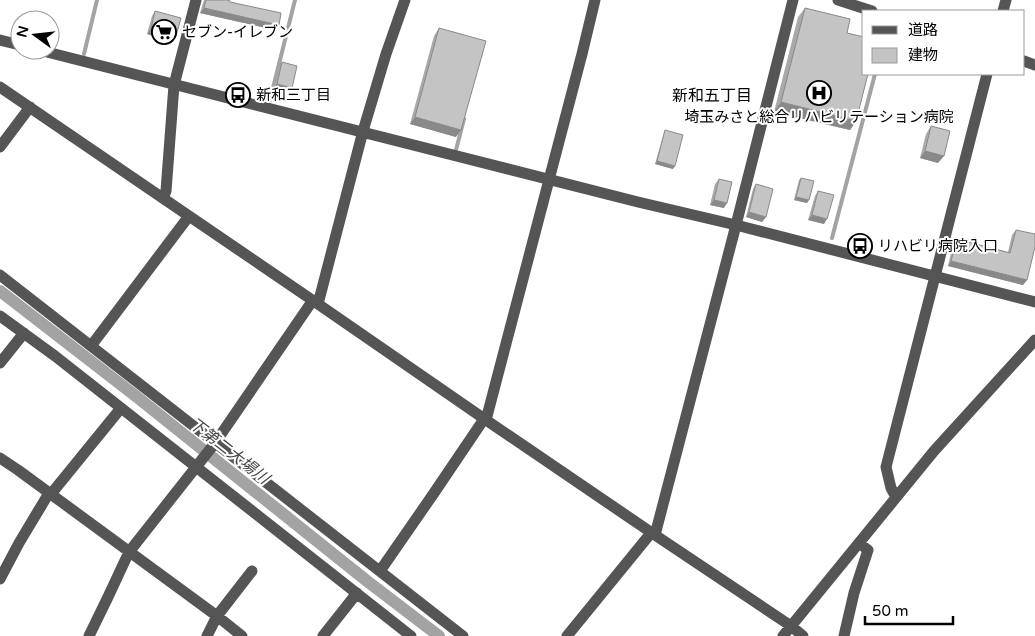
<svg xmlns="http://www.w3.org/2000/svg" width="1035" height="636" font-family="'Varela Round','Noto Sans JP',sans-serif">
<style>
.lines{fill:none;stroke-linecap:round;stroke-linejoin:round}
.stream{stroke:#a3a3a3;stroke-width:4}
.canal{stroke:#a3a3a3;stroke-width:12}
.minor{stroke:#555;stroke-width:11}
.wall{fill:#a9a9a9}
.shaded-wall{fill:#898989}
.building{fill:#c4c4c4;stroke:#898989}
.labels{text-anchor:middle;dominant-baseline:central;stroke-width:4;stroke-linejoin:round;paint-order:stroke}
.poi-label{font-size:15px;fill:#000;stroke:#fff;text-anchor:start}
.neighbourhood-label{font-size:16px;fill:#000;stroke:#fff}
.water-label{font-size:16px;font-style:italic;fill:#444;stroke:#fff}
</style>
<rect width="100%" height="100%" fill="#fff"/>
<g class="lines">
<path class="stream" d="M84,54l13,-54
M270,100l25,-100
M456,150l8,-31
M832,238l43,-164"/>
<path class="canal" d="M0,291l137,106 230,184 72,55"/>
<path class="minor" d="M838,0l34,11
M1003,11l3,-11
M0,40l20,5
M39,50l599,152 98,23 299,77
M1024,61l11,4
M0,87l318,217 168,116 169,115 136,91 12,10
M0,147l30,-40
M163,198l3,-7 8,-106 22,-85
M0,275l463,361
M318,304l45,-173 23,-77 19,-54
M0,316l55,40 356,280
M91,346l98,-130
M0,363l24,-30
M486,420l96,-366 13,-54
M0,458l18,12 199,146 25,20
M51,494l70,-86
M896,497l-5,-9 -5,-21 101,-393
M655,535l81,-310 57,-225
M380,571l54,-78 50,-74
M0,579l19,-36 30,-50
M89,636l19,-39 21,-45 86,-109 98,-143
M207,636l10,-20 35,-45
M323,636l34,-43
M567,636l84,-103
M783,636l151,-185 101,-111
M844,636l10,-43 14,-43 -9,-7"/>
</g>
<path class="wall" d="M204,0h23l48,30 -75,-17z
M805,8l42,25 9,88 -6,9 -76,-18 24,-95z
M155,11l17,30 -25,-7 5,-18z
M439,28l17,109 -46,-13 24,-88z
M282,62l8,28 -15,-3 5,-22z
M931,126l7,37 -18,-5 6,-24z
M665,130l8,39 -18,-5 9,-31z
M801,178l6,25 -13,-3 5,-20z
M719,179l5,29 -14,-3 5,-21z
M756,184l10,33 -4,5 -16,-5 7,-28z
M818,191l6,33 -16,-4 7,-24z
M1016,230l11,50 -4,5 -75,-19 5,-22 4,-5 51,13 4,-17z"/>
<path class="shaded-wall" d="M204,8l75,17 -4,5 -75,-17z
M151,29l25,7 -4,5 -25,-7z
M277,84l15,4 -2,2 -15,-3z
M781,102l75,19 -6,9 -76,-18z
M415,117l46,13 -5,7 -46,-13z
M925,151l19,5 -6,7 -18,-5z
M657,161l18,5 -2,3 -18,-5z
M796,197l13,3 -2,3 -13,-3z
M714,200l13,3 -3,5 -14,-3z
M749,212l17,5 -4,5 -16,-5z
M812,215l15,4 -3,5 -16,-4z
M951,261l76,19 -4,5 -75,-19z"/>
<path class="building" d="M206,0h21l3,1v1l51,11 -2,12 -75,-17z
M805,8l45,11 -3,14 17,4v37h4l-12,47 -75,-19z
M155,11l26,7 -5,18 -25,-7z
M439,28l47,13 -25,89 -46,-13z
M282,62l15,4 -5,22 -15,-4z
M931,126l19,5 -6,25 -19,-5z
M665,130l18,5 -8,31 -18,-5z
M801,178l13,3 -5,19 -13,-3z
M719,179l13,3 -5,21 -13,-3z
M756,184l17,5 -7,28 -17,-5z
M818,191l16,4 -7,24 -15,-4z
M1016,230l19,4v13l-8,33 -76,-19 6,-22 53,14z"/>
<defs>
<symbol id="supermarket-ring" viewBox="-11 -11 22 22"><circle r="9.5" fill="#fff" stroke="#000" stroke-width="1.5"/><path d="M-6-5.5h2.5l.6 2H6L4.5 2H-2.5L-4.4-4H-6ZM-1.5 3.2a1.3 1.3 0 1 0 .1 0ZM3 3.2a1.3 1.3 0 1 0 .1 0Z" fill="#000"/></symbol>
<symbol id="hospital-ring" viewBox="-11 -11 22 22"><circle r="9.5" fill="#fff" stroke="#000" stroke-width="1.5"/><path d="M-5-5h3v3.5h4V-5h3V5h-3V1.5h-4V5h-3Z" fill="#000"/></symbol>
<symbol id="bus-ring" viewBox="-11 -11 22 22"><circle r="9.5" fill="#fff" stroke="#000" stroke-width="1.5"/><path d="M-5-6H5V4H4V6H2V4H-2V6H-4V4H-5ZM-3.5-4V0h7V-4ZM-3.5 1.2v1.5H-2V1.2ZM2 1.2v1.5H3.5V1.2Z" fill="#000"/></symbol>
</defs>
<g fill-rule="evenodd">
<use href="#supermarket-ring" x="150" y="18" width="28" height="28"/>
<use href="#hospital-ring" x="805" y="79" width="28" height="28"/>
<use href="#bus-ring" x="224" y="81" width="28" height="28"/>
<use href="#bus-ring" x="846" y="232" width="28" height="28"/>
</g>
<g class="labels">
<g class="poi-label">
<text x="182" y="32">セブン-イレブン</text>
<text x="256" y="95">新和三丁目</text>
<text x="819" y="117" text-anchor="middle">埼玉みさと総合リハビリテーション病院</text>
<text x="878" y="246">リハビリ病院入口</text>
</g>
<g class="neighbourhood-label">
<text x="712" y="96">新和五丁目</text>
</g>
<g class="water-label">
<text transform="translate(229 451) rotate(38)">下第二大場川</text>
</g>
</g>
<rect x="862" y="10" width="162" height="65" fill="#ffffff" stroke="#999999"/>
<rect x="872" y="26" width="25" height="8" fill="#555555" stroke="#999999"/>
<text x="908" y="35" font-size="15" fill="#000000">道路</text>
<rect x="872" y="48" width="25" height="15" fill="#c4c4c4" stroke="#999999"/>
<text x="908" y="60" font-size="15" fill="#000000">建物</text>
<g transform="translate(35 35) rotate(285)"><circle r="24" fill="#ffffff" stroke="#999999"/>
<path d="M0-4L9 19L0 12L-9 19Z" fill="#000000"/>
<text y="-8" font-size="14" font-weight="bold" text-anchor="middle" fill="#000000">N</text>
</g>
<path d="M865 616v8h88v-8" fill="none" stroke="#000000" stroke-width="2.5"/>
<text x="872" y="616" font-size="15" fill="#000000" stroke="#ffffff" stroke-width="4" paint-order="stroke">50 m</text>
</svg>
